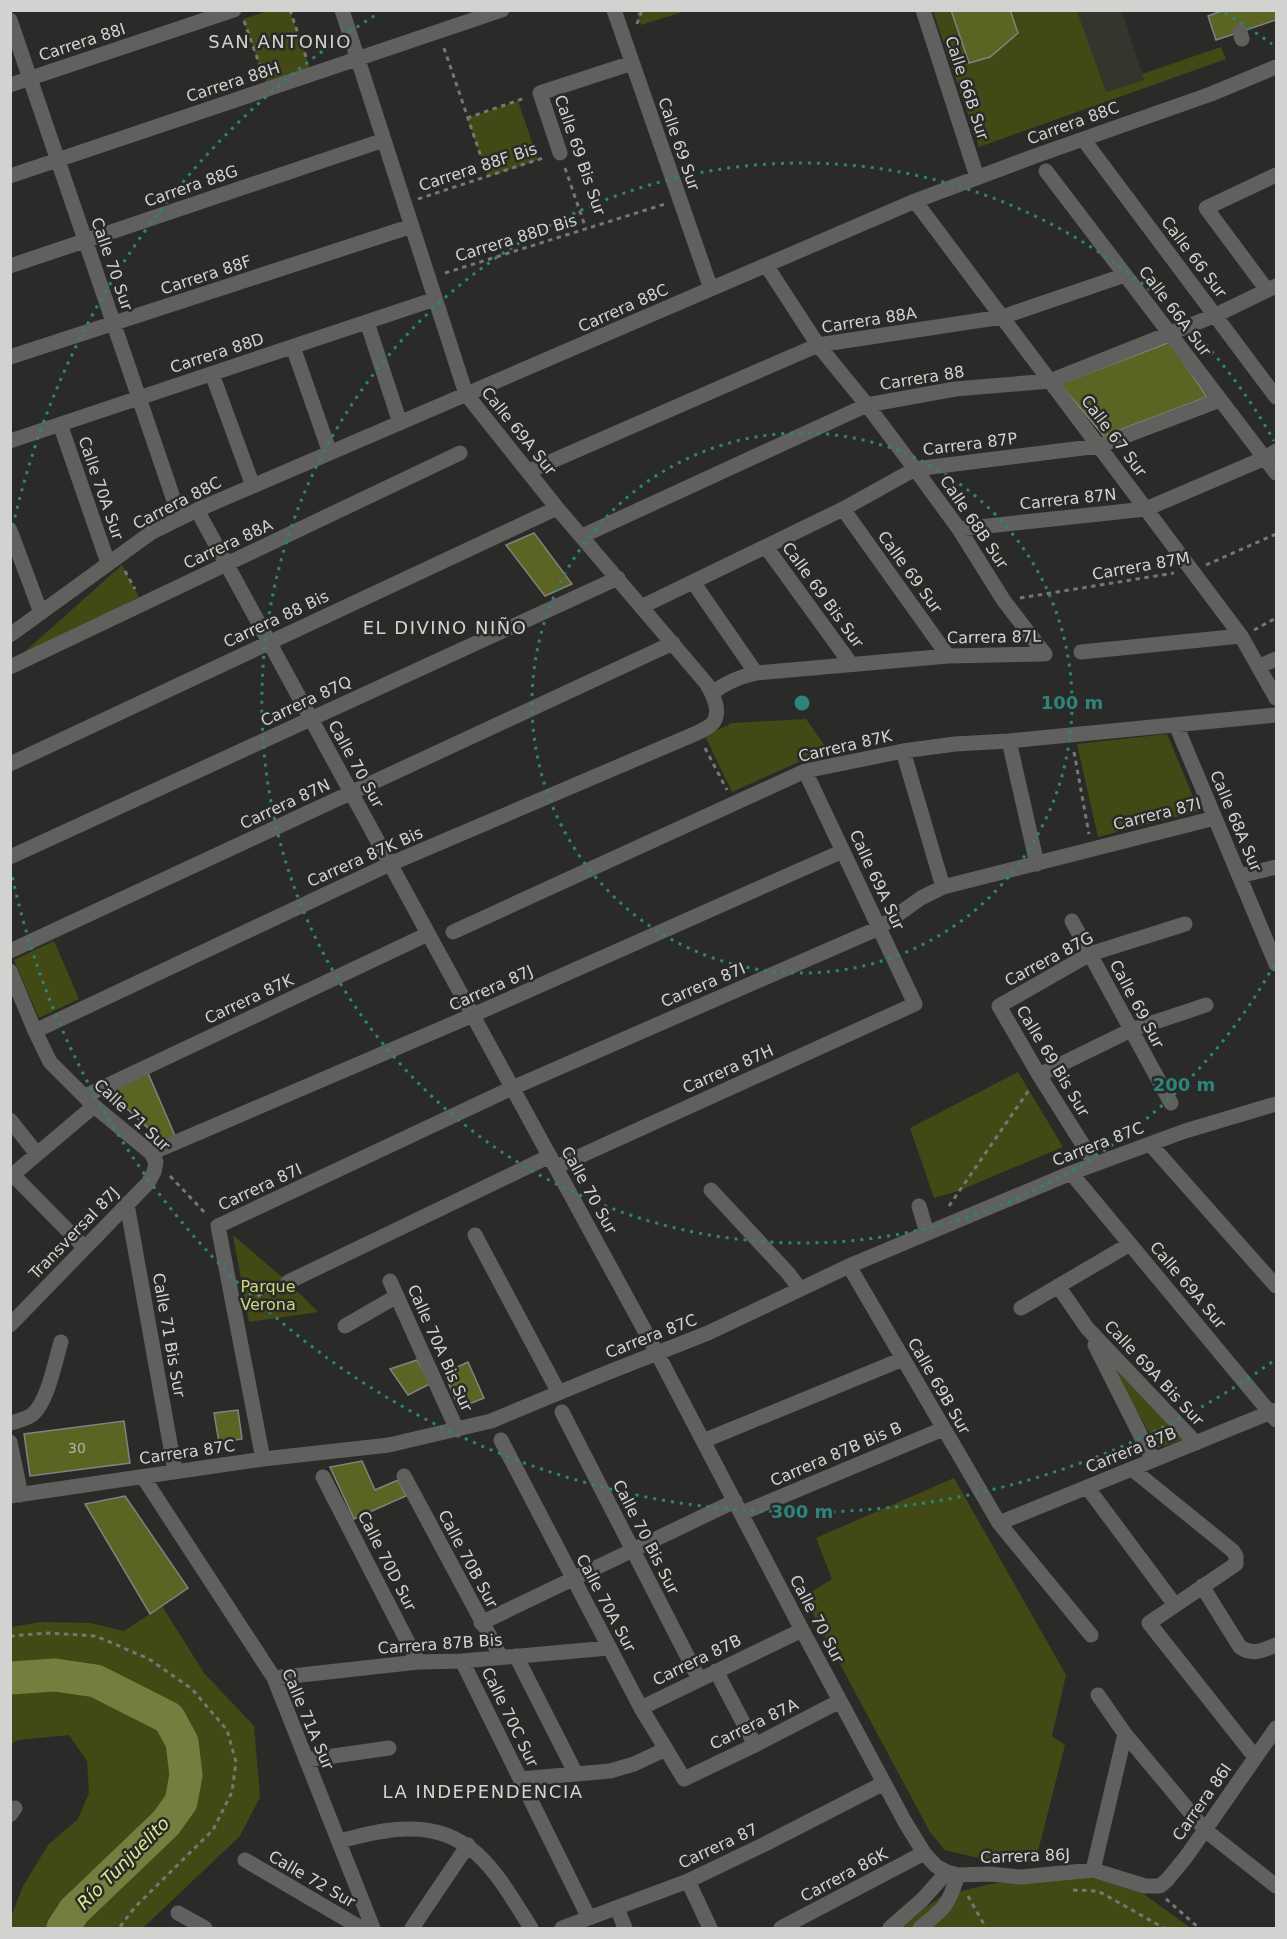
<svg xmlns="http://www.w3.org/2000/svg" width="1287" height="1939" font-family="'DejaVu Sans',sans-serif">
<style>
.built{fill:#34352d}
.green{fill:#434914}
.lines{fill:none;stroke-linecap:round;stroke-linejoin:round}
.river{stroke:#757e3e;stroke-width:33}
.building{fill:#5c6424;stroke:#828280;stroke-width:1.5}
.path{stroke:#767674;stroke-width:3;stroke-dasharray:4.5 4.5;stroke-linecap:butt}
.minor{stroke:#60605f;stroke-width:15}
.ring{fill:none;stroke:#2c847d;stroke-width:3;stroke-dasharray:3 6}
.labels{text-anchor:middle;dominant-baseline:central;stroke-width:5;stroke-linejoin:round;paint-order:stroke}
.number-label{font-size:14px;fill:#b4b6a5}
.street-label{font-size:16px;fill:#d2d2d0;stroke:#2a2b28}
.park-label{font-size:16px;fill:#ccd97d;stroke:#2a2b28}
.neighbourhood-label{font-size:18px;letter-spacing:1.5px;fill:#d2d2d0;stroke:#2a2b28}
.water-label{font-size:18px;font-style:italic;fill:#deeb8e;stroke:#2a2b28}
.centre{fill:#2c847d;stroke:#2a2b28;stroke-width:3}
.ring-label{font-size:18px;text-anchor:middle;font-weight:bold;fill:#2c847d;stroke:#2a2b28;stroke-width:5;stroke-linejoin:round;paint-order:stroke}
</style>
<rect width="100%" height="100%" fill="#2a2b28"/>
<path class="built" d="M1077,11h45l22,69 -39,12z"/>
<path class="green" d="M636,10h50v1l-45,14z
M268,11h22l20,57 -44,15 -23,-64z
M933,11h18l18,52 21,-6 28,-24 -8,-22h67l29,81 38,-12 -2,-6 79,-27 5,12 -247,88z
M518,101l20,59 -50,17 -21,-59z
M122,565l17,32 -119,59z
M806,719l21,30 -95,43 -27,-56 27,-13z
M1167,734l32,77 -101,26 -21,-93z
M54,941l25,58 -40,19 -25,-58z
M1018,1072l45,75 -105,44 -24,7 -24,-70z
M233,1235l55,47 30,30 -69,10z
M1099,1346l85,93 -26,9z
M954,1478l112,197 -14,61 13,9 -30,118 -61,-6 -29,-7 -15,-18 -126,-235 28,-18 -16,-41z
M162,1606l42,67 50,53 6,71 -20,39 -97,92h-132v-11l12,-31 25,-41 30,-26 11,-26 -2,-32 -18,-26 -51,5 -7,4v-117l30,-5 49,1 34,8z
M1089,1877l49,13 53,38h-294l45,-32 48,-12 32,-4z"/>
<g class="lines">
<path class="river" d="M10,1678l45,-3 41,6 73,37 13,24 4,33 -5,27 -15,21 -92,88 -11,17"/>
</g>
<path class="building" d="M951,10h59l8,23 -28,24 -21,6z
M1224,10h52v10l-60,20 -8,-24z
M1170,342l37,55 -103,39 -44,-52z
M534,533l38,51 -27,12 -39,-51z
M148,1073l28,65 -12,5 -57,-53z
M417,1360l13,24 -22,11 -18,-26z
M468,1362l16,36 -25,10 -15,-35z
M238,1410l4,29 -23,4 -5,-30z
M124,1421l6,42 -100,13 -6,-42z
M362,1461l13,29 23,-10 8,16 -52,23 -24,-52z
M125,1496l63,92 -38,26 -65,-110z"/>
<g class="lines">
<path class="path" d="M290,10l17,50
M244,21l19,53
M637,24l5,-14
M444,48l44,129
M467,118l58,-20
M565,168l21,61
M418,199l128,-42
M445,273l220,-69
M1206,565l70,-31
M125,571l10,18
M1020,598l154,-25
M1254,630l22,-12
M705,748l22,42
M1074,752l15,82
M170,1176l37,39
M949,1206l80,-116
M249,1300l24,-11
M10,1636l38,-3 48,3 53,23 43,30 35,41 9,32 -4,30 -19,38 -78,77 -16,21
M1073,1890l25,1 66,37
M968,1896l18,32
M1166,1899l33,29"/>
<path class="minor" d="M614,10l97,279
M923,10l54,167
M10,20l170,498
M1240,32l2,7
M10,85l224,-75
M1083,139l193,258
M560,153l-20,-60 92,-30
M1046,171l230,302
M10,176l492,-166
M915,201l326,435 35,62
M766,265l52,80 49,60 48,64 44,60 45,72 41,53
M10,266l374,-126
M1267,290l-61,-82 70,-33
M367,322l33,101
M293,347l37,106
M10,357l402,-131
M212,374l41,112
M60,424l48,139
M10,441l425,-142
M529,471l289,-126 184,-28 123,-42
M843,509l105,147
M197,510l460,843 145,277 103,192 19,31 12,13 11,6 11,3
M959,529l187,-20 119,-51 11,-7
M10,530l31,83
M582,536l285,-131 88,-16 95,-8 166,-66 60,-29
M766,547l85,117
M693,582l63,91
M641,607l202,-98 72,-40 184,-23 121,-46
M10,635l142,-103 45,-22 718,-309 120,-45 176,-62 65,-27
M1081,652l160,-16
M1260,666l16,-7
M10,667l450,-214
M712,693c14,-11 27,-16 44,-20l192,-17 97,-2
M1176,725l100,239
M1009,741l28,123
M903,751l40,136
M10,764l547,-256
M10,857l608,-279
M1239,876l37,-9
M1072,921l99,182
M453,932l352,-161 98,-20 52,-7 54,-3 267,-26
M10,951l663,-308
M10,971l25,60 15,31 44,44 57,47 5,9 -2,10 -6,11 -138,142
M35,1031l355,-167 307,-131c4,-2 10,-5 14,-8 12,-11 2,-31 -5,-42l-149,-175 -91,-114 -124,-384
M1039,1075l92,-45 75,-25
M85,1096l343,-162
M10,1120l27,34
M1150,1144l126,142
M151,1153l322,-138 370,-164
M1095,1164l-56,-89 -40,-69 91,-52 95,-30
M556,1167l359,-163 -110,-233
M1071,1173l205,247
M13,1175l72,73
M10,1177l84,-71
M711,1190l77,83 12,16
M127,1204l48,267
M919,1206l8,27
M475,1235l84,158
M849,1266l150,257 92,112
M390,1281l67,149
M288,1282l262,-126
M1058,1286l29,42 109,115
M1021,1308l109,-64
M345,1326l52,-30
M1095,1345l58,115
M562,1412l137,267
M10,1423c8,-2 17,-4 23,-9 15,-13 22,-53 28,-72
M501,1440l140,268 43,71 71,-34 85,-44
M703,1441l200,-82
M10,1442l11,53
M263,1459l-45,-233 294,-138 367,-160 42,-30 22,-11 272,-69
M1132,1469l101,82 3,5v8l-87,59 106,134
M404,1476l97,181
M143,1477l131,201 99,250
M323,1477l95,185
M1087,1487l88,118
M10,1496l253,-37 126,-14 102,-24 113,-47 104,-41 141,-67 222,-93 114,-42 91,-27
M742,1513l201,-84
M999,1523l277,-113
M1202,1586l38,61c13,9 24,3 36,-2
M481,1623l254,-122
M516,1656l60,118
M462,1661l127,257
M716,1671l39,74
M274,1678l144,-16 44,-1 147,-13
M1098,1695l27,39 80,96 71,56
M641,1708l161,-78
M306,1760l83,-12
M520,1779l90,-8 24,-7 32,-15
M10,1815l5,-7
M339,1841c22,-5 45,-12 67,-12 68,-3 93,49 125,99
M245,1860l116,68
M1093,1870l32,-136
M688,1881l22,47
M617,1908l8,20
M178,1913l27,15
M412,1928l56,-83
M562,1928l126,-47 77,-37 119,-61
M781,1928l143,-75
M890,1928l32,-28 25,-28
M920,1928c25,-20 28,-22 38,-53l32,-1 31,3 72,-7 52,16h15l7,-6 19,-23 90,-129"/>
</g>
<g class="ring">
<circle cx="802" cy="703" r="270"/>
<path d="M1274 965A540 540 0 1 1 1274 441"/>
<path d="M1272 1362A809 809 0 0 1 11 871M11 535A809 809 0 0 1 379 13M1225 13A809 809 0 0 1 1272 44"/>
</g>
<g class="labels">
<g class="number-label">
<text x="77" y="1448">30</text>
</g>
<g class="street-label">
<text transform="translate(82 42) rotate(-18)">Carrera 88I</text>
<text transform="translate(233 82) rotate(-18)">Carrera 88H</text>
<text transform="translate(967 88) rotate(72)">Calle 66B Sur</text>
<text transform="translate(1073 123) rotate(-20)">Carrera 88C</text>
<text transform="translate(679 144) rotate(71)">Calle 69 Sur</text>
<text transform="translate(580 155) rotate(71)">Calle 69 Bis Sur</text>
<text transform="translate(478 167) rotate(-18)">Carrera 88F Bis</text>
<text transform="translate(191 186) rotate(-19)">Carrera 88G</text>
<text transform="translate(516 238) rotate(-17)">Carrera 88D Bis</text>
<text transform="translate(1194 257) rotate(53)">Calle 66 Sur</text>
<text transform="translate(112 264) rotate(71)">Calle 70 Sur</text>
<text transform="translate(206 275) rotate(-18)">Carrera 88F</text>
<text transform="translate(623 308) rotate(-24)">Carrera 88C</text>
<text transform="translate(1175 311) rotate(53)">Calle 66A Sur</text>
<text transform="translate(869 320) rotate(-9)">Carrera 88A</text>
<text transform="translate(217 353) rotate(-18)">Carrera 88D</text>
<text transform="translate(922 378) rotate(-9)">Carrera 88</text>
<text transform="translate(519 431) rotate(51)">Calle 69A Sur</text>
<text transform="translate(1114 436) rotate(53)">Calle 67 Sur</text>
<text transform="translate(970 444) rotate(-7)">Carrera 87P</text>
<text transform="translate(101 488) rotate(71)">Calle 70A Sur</text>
<text transform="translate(1068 499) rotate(-6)">Carrera 87N</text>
<text transform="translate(177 503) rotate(-27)">Carrera 88C</text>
<text transform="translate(974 522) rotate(56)">Calle 68B Sur</text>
<text transform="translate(228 544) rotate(-25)">Carrera 88A</text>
<text transform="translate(1141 566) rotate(-10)">Carrera 87M</text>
<text transform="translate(910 572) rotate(54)">Calle 69 Sur</text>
<text transform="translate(823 595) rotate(54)">Calle 69 Bis Sur</text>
<text transform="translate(276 619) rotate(-25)">Carrera 88 Bis</text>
<text transform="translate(994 637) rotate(-1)">Carrera 87L</text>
<text transform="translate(306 701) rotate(-25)">Carrera 87Q</text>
<text transform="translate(845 746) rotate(-13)">Carrera 87K</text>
<text transform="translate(356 764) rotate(61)">Calle 70 Sur</text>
<text transform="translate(285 804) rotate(-25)">Carrera 87N</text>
<text transform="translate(1157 814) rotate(-14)">Carrera 87I</text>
<text transform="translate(1236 821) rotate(67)">Calle 68A Sur</text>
<text transform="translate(365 857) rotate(-24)">Carrera 87K Bis</text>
<text transform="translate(877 880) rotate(65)">Calle 69A Sur</text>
<text transform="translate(1049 959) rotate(-28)">Carrera 87G</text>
<text transform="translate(703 985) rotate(-23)">Carrera 87I</text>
<text transform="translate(491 988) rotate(-24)">Carrera 87J</text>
<text transform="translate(249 999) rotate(-25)">Carrera 87K</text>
<text transform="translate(1137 1004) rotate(62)">Calle 69 Sur</text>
<text transform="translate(1053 1061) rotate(59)">Calle 69 Bis Sur</text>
<text transform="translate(728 1069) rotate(-24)">Carrera 87H</text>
<text transform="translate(132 1115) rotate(43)">Calle 71 Sur</text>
<text transform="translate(1098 1144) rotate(-21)">Carrera 87C</text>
<text transform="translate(260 1187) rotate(-25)">Carrera 87I</text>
<text transform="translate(589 1190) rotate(61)">Calle 70 Sur</text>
<text transform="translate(74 1233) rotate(-46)">Transversal 87J</text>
<text transform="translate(1188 1285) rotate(50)">Calle 69A Sur</text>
<text transform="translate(169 1335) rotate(80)">Calle 71 Bis Sur</text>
<text transform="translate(651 1336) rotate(-21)">Carrera 87C</text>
<text transform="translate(440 1348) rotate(66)">Calle 70A Bis Sur</text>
<text transform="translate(1154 1373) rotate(47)">Calle 69A Bis Sur</text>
<text transform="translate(939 1386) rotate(60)">Calle 69B Sur</text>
<text transform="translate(1131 1450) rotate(-22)">Carrera 87B</text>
<text transform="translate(187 1452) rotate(-8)">Carrera 87C</text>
<text transform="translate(836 1454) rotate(-23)">Carrera 87B Bis B</text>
<text transform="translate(646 1537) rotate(63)">Calle 70 Bis Sur</text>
<text transform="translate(468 1559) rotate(62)">Calle 70B Sur</text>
<text transform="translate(387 1561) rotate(63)">Calle 70D Sur</text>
<text transform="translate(606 1603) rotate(62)">Calle 70A Sur</text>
<text transform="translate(817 1619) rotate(62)">Calle 70 Sur</text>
<text transform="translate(440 1644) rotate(-4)">Carrera 87B Bis</text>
<text transform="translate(697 1660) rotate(-26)">Carrera 87B</text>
<text transform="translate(510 1717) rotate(64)">Calle 70C Sur</text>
<text transform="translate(308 1719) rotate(67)">Calle 71A Sur</text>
<text transform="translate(754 1724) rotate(-26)">Carrera 87A</text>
<text transform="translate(1202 1802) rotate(-55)">Carrera 86I</text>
<text transform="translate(718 1846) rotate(-25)">Carrera 87</text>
<text transform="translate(1025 1856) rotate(-2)">Carrera 86J</text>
<text transform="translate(844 1875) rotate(-28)">Carrera 86K</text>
<text transform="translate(312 1879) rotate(30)">Calle 72 Sur</text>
</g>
<g class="park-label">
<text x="268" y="1286">Parque<tspan x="268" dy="18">Verona</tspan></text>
</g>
<g class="neighbourhood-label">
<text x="280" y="41">SAN ANTONIO</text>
<text x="445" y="627">EL DIVINO NIÑO</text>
<text x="483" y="1791">LA INDEPENDENCIA</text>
</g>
<g class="water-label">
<text transform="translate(123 1863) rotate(-45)">Río Tunjuelito</text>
</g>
</g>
<circle cx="802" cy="703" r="9" class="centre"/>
<g class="ring-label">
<text x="1072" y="709">100 m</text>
<text x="1184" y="1091">200 m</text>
<text x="802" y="1518">300 m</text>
</g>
<rect width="1287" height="1939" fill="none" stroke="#d2d2d0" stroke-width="24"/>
</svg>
